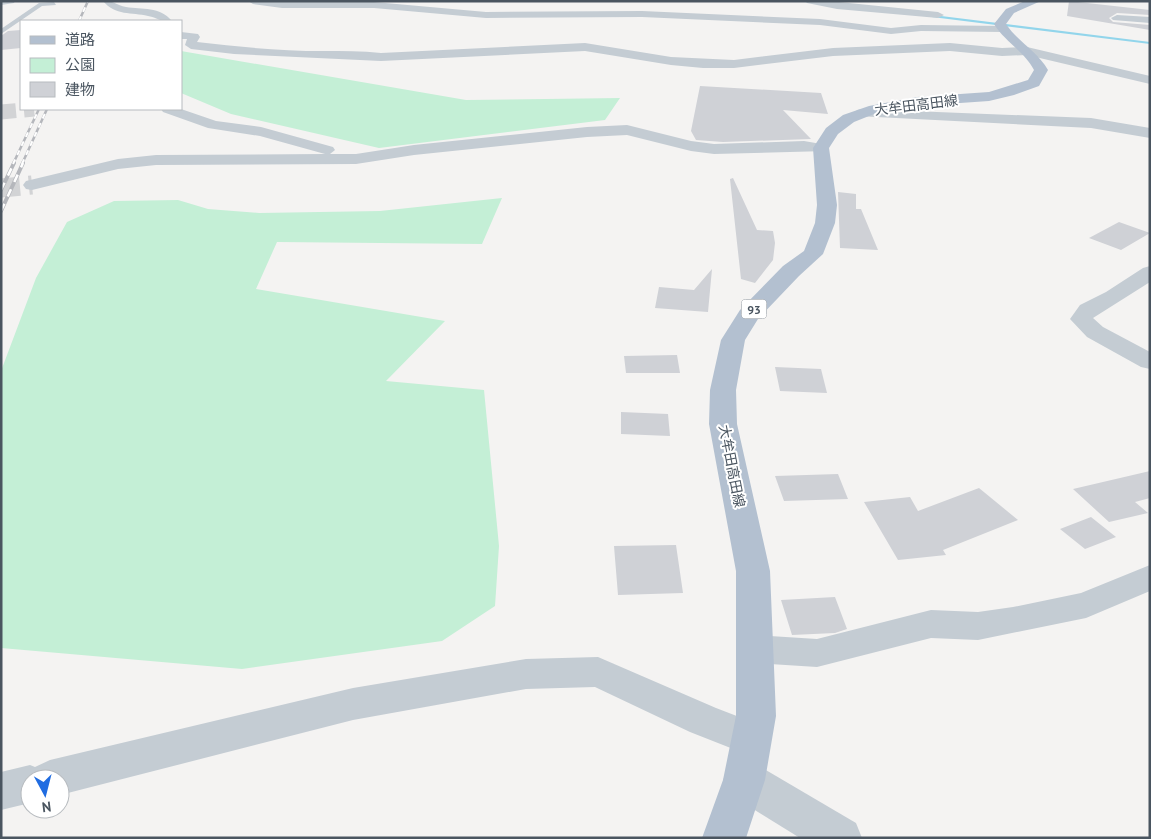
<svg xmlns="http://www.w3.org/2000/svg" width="1151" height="839" font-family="'PT Sans','Noto Sans JP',sans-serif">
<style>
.green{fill:#c4efd6}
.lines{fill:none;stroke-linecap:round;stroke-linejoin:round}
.stream{fill:#92d5eb;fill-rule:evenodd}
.building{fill:#cfd1d6}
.minor-tunnel-far1{stroke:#d2d3d5;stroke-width:15;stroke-dasharray:15 8;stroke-linecap:butt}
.minor-tunnel{stroke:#d2d3d5;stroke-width:19;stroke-dasharray:19 9;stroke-linecap:butt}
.service{fill:#c4ccd3;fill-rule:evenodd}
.minor{fill:#c4ccd3;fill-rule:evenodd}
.tertiary{fill:#c4ccd3;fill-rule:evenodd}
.primary{fill:#b3c0d0;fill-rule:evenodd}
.rail-far1-casing{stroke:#b5b7bc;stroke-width:2.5}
.rail-casing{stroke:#b5b7bc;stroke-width:4}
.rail-far1{stroke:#fff;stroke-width:2;stroke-dasharray:5;stroke-linecap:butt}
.rail{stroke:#fff;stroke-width:2.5;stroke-dasharray:8;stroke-linecap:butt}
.labels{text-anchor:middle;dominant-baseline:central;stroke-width:4;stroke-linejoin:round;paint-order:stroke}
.shield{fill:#fff;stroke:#808890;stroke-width:1}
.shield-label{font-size:12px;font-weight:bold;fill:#4a5560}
.street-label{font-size:14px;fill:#4a5560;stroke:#fff}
</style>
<rect width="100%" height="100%" fill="#f4f3f2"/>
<path class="green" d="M181,51l285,49 154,-2 -15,22 -226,28 -148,-34 -50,-21z
M502,198l-20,46 -205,-2 -21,47 189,32 -59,60 98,9 15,156 -4,60 -53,35 -200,28 -241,-21v-277l35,-93 31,-56 47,-21 64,-1 30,9 51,4 121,-2z"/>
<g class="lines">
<path class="stream" d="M809,1l8,2 -1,1 -16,-3z
M933,15l217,27v2l-218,-27z"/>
</g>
<path class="building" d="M1069,1l81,9v5l-33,-2 -8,5 4,4 37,3v5l-83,-14z
M21,30v18l-20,2v-14l7,-5z
M700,86l121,7 7,21 -45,-4 28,29 -88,3 -27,-2 -5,-9z
M733,178l24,52 16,1 2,12 -2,17 -18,23 -14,-4 -11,-100z
M838,192l18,2v15h5l17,41 -38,-2z
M1119,222l31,11 -29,17 -32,-12z
M712,269l-4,43 -53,-4 4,-21 35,3z
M677,355l3,18h-54l-2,-17z
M775,367l46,2 6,24 -47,-2z
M621,412l47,2 2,22 -49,-2z
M1150,471v27l-15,4 13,11 -39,9 -36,-33z
M838,474l10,25 -64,2 -9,-25z
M979,488l39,32 -75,30 3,5 -48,5 -34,-58 46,-5 8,14z
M1091,517l25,20 -31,12 -25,-20z
M676,545l7,48 -65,2 -4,-49z
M835,597l12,32 -12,4 -43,2 -11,-35z"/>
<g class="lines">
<path class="minor-tunnel-far1" d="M1,112l33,-3"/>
<path class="minor-tunnel" d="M1,188l31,-3"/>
<path class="service" d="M54,2l2,3 -14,1 -41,28v-5l38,-26z"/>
<path class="minor" d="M1,1h14l-1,2 -13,2z
M103,1c12,0 13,4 23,6 16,3 34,-1 46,14 -13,1 -13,-3 -24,-5 -16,-4 -33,0 -45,-15z
M248,1l126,1 112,10 156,-1 178,8 71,9 30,-3 81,1 6,3 -6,3 -81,-1 -30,3 -71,-9 -178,-8 -156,1 -112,-10h-92l-29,-4z
M806,1h23l109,11 6,3 -6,3 -101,-9 -30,-6z
M1117,15l33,2v6l-37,-3 -2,-2z
M181,32l17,2 2,3 -3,5c42,5 84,9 126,9 20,0 39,0 58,2l204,-10 86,14 63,3 99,-12 117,-5 52,5 25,-1 123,29v8l-123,-29 -25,1 -52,-5 -117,5 -99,12h-31l-32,-3 -86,-14 -204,10 -147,-7 -43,-5 -6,-4 2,-6h-6z
M161,109h20l35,12 45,6 72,20 2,3 -5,4h26l58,-9 173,-18 40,-2 64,16 23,3 90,-3 23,4 2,3 -2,3 -113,3 -23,-3 -64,-16 -40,2 -173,18 -58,9 -200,1 -38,4 -86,21 -6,-1 -3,-4 3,-4 92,-22 38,-4 169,-1 -65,-18 -52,-8 -45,-16z
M862,109l229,9 59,10v10l-59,-10 -234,-12 -2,-3 2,-3z
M1150,266v16l-57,36 10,9 47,25v17l-9,-2 -54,-30 -17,-18 10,-14 26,-13 37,-24z
M1150,565v26l-64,27 -108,22 -47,-2 -114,29 -61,-4 -12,-4 -5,-10 5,-10 12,-4 61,4 114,-29 47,2 35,-5 68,-14z
M598,657l118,51 49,19 5,12 -5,12 -14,5 -61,-24 -95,-45 -69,2 -173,31 -293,75v-16h-30v24l-29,7v-38l29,-7 5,2 15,-7 303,-72 173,-29z"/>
<path class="tertiary" d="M744,761l15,5 97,57 6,15h-62l-71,-44 -6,-14 6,-14z"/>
<path class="primary" d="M1025,1h16l-27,12 -8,11c12,18 31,27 42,46l-9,16 -25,9 -25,6 -72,5 -43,8 -20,8 -16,12 -9,14 8,57 -2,18 -12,31 -24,22 -41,43 -13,21 -9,50 1,34 33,147 6,145 -11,64 -19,58h-44l21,-58 13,-64v-145l-27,-147 1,-34 11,-50 19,-30 43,-44 21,-15 11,-28 2,-18 -4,-57 13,-20 17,-13 26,-9 48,-9 72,-5 39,-12 6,-10c-9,-18 -29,-28 -40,-46l12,-15z"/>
<defs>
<path id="rail-far1" d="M79,21l9,-20
M13,164l26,-55
M22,164l25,-55"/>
<path id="rail" d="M1,190l13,-27
M1,211l22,-48"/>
</defs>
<use href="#rail-far1" class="rail-far1-casing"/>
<use href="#rail" class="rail-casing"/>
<use href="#rail-far1" class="rail-far1"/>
<use href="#rail" class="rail"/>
</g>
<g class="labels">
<rect class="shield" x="741.5" y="299.5" width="25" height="19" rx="4"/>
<g class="shield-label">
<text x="754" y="309">93</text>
</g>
<g class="street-label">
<text transform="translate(916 105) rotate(-7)">大牟田高田線</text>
<text transform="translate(732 466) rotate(79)">大牟田高田線</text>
</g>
</g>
<rect width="1151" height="839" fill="none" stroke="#4a5560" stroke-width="5"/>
<rect x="20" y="20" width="162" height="90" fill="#ffffff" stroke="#b7bbbf"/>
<rect x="30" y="36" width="25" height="8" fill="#b3c0d0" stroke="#b7bbbf"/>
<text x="65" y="45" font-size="15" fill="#4a5560">道路</text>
<rect x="30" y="58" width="25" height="15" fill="#c4efd6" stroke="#b7bbbf"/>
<text x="65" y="70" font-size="15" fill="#4a5560">公園</text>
<rect x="30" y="82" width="25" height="15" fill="#cfd1d6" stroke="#b7bbbf"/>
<text x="65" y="95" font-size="15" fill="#4a5560">建物</text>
<g transform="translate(45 794) rotate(173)"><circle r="24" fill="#ffffff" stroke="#b7bbbf"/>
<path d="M0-4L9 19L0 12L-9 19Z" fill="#206ce1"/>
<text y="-8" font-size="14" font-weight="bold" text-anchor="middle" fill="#4a5560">N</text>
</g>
</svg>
